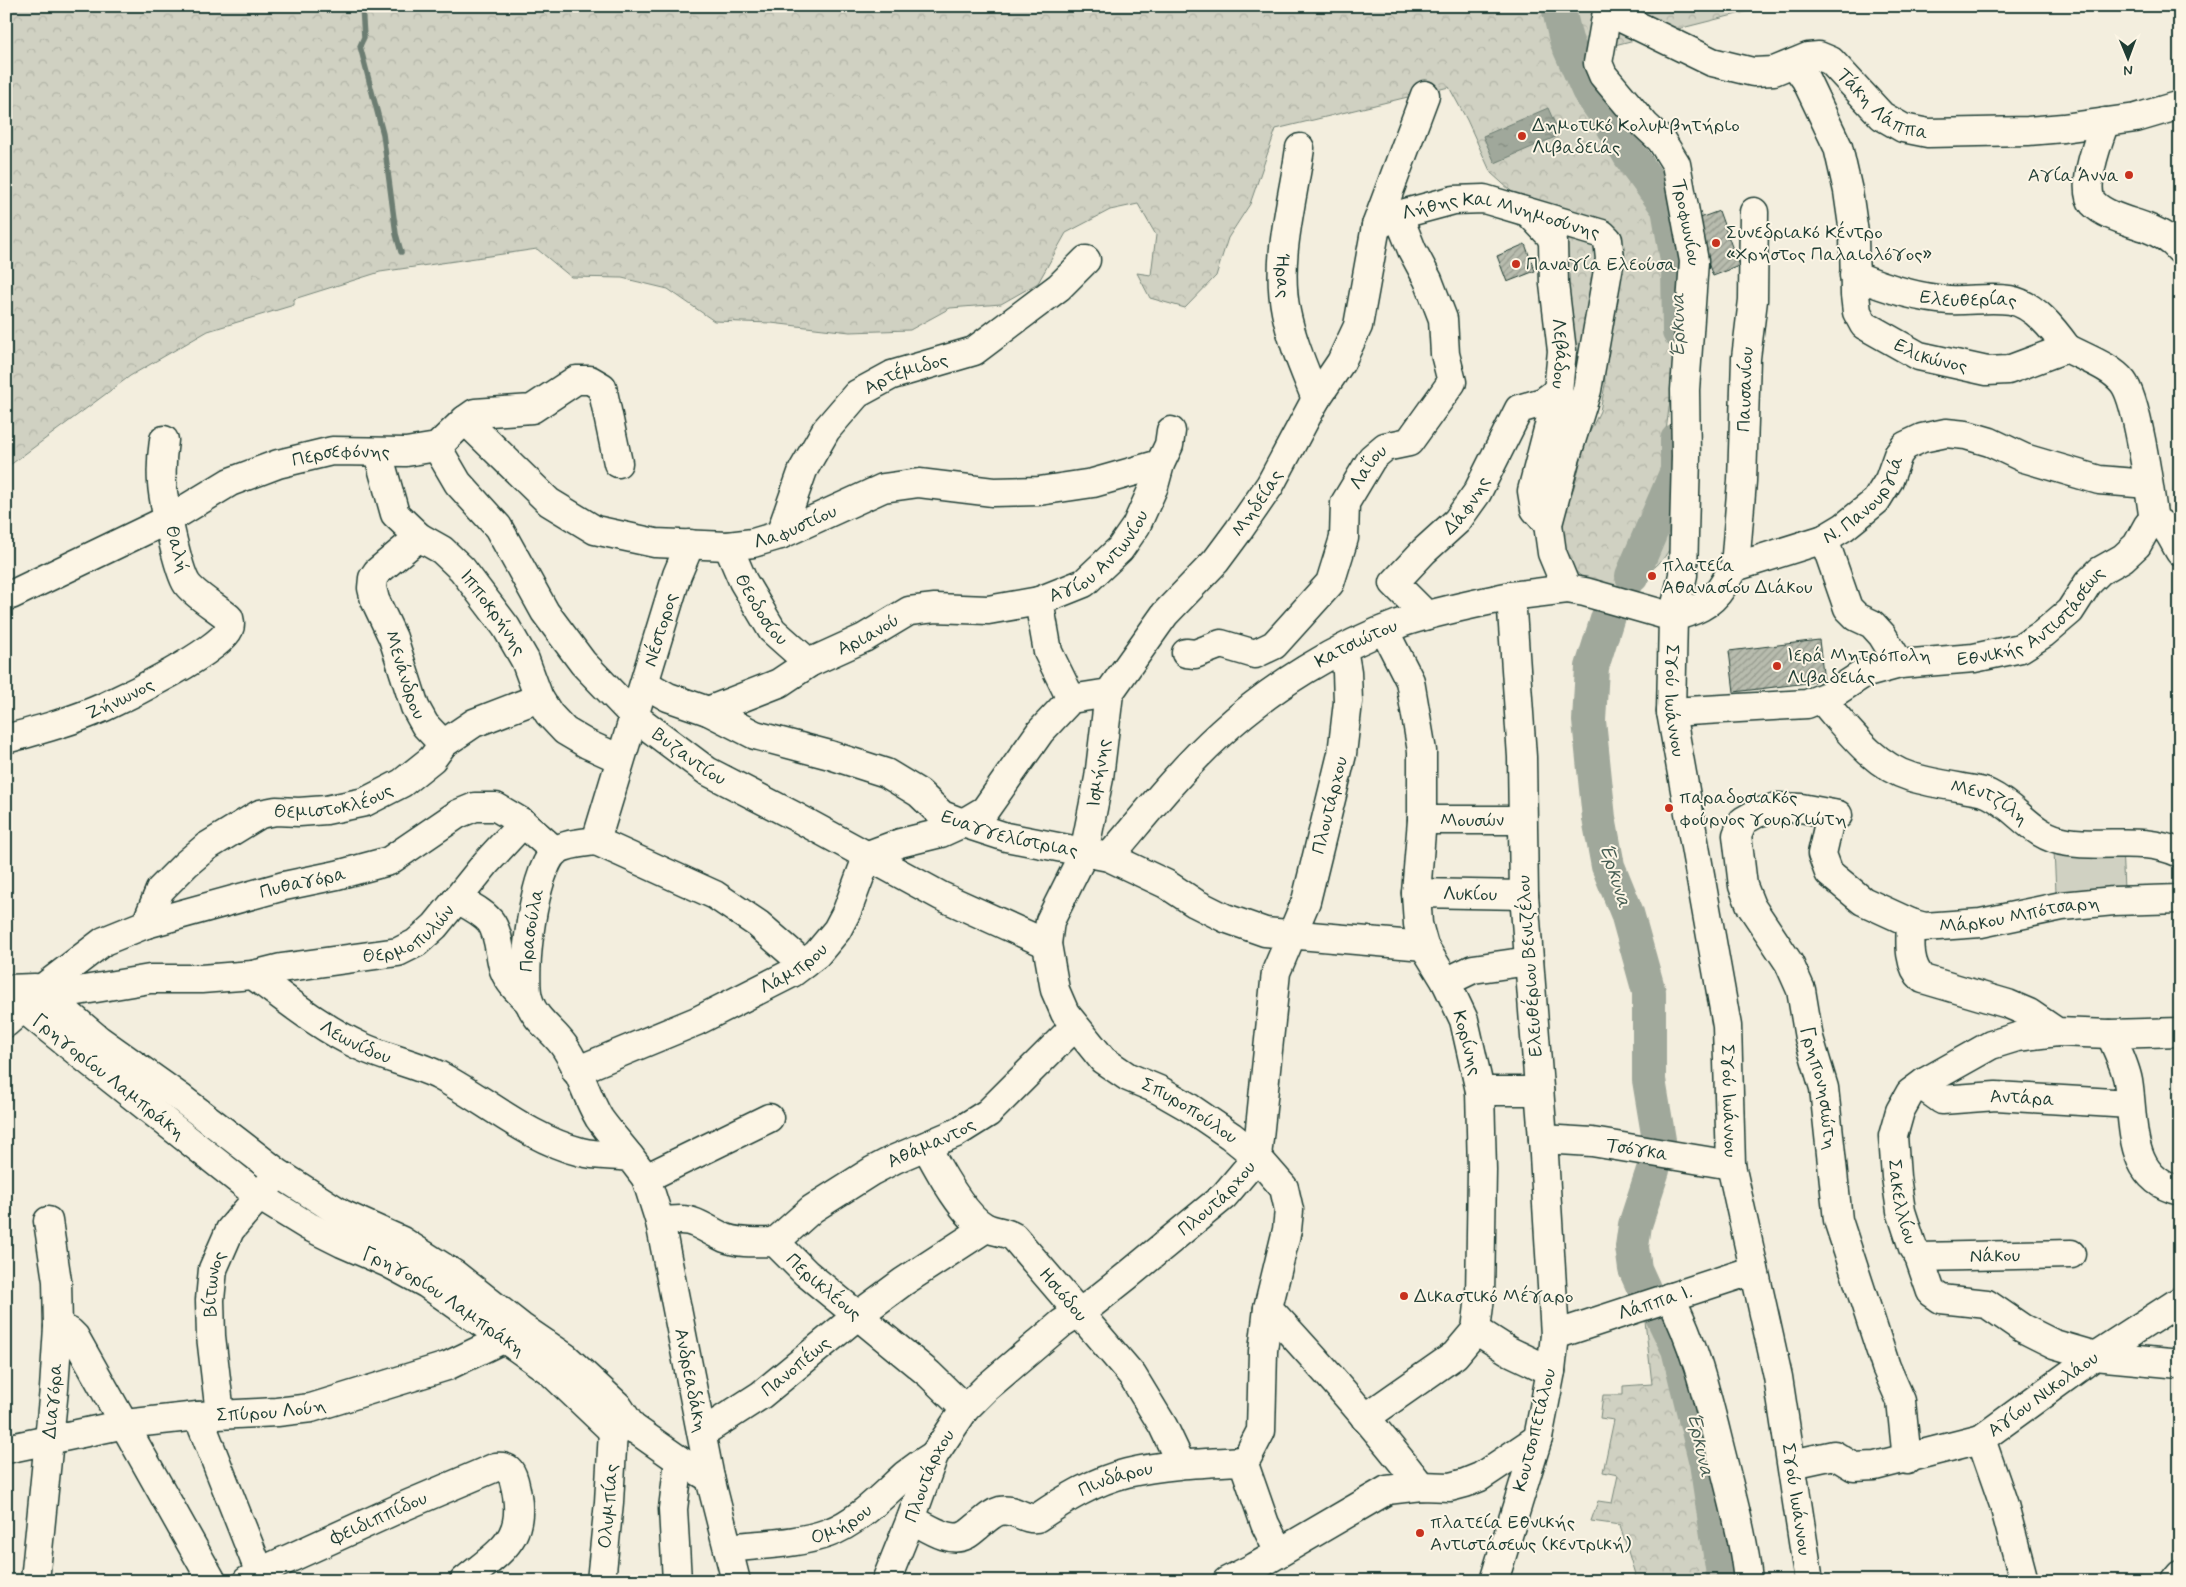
<svg xmlns="http://www.w3.org/2000/svg" width="2186" height="1587" font-family="Mynerve,sans-serif">
<style>
.forest{fill:url(#forest-crowns);stroke:#78877b}
.garden{fill:#d0d1c2;stroke:#78877b}
.water{fill:url(#water-ripples);stroke:#6c7d72}
.lines{fill:none;stroke-linecap:round;stroke-linejoin:round}
.stream{stroke:#6c7d72;stroke-width:5.5}
.river{stroke:#a0a89b;stroke-width:34}
.building{fill:url(#building-hatch);stroke:#1f3d34}
.minor-casing{stroke:#1f3d34;stroke-width:31}
.major-casing{stroke:#1f3d34;stroke-width:31}
.minor{stroke:#fcf5e5;stroke-width:28}
.major{stroke:#fcf5e5;stroke-width:28}
.poi-dot{fill:#c8321e;stroke:#fcf5e5;stroke-width:2}
.labels{text-anchor:middle;dominant-baseline:central;stroke-width:4;stroke-linejoin:round;paint-order:stroke}
.street-label{font-size:19px;fill:#1f3d34;stroke:#fcf5e5}
.poi-label{font-size:19px;fill:#1f3d34;stroke:#fcf5e5;text-anchor:start}
.water-label{font-size:20px;font-style:italic;fill:#465d53;stroke:#fcf5e5}
</style>
<defs>
<pattern id="forest-crowns" width="20" height="18" patternUnits="userSpaceOnUse" patternTransform="scale(1.25)"><rect width="20" height="18" fill="#d0d1c2"/><path d="M2 6a3 3 0 1 1 6 0M12 15a3 3 0 1 1 6 0" fill="none" stroke="#b2b4a7"/></pattern>
<pattern id="water-ripples" width="26" height="14" patternUnits="userSpaceOnUse" patternTransform="scale(1.25)"><rect width="26" height="14" fill="#a0a89b"/><path d="M2 4q2-2 4 0t4 0M15 11q2-2 4 0t4 0" fill="none" stroke="#828a7f"/></pattern>
<pattern id="building-hatch" width="6" height="6" patternUnits="userSpaceOnUse" patternTransform="scale(1.25)"><rect width="6" height="6" fill="#b8bcae"/><path d="M-1 1l2-2M0 6l6-6M5 7l2-2" fill="none" stroke="#959a8e"/></pattern>
</defs>
<rect width="100%" height="100%" fill="#f3eede"/>
<filter id="ink" filterUnits="userSpaceOnUse"><feTurbulence type="fractalNoise" baseFrequency=".02" numOctaves="2"/><feDisplacementMap in="SourceGraphic" scale="10" xChannelSelector="R" yChannelSelector="G"/><feConvolveMatrix kernelMatrix="1 2 1 2 8 2 1 2 1" color-interpolation-filters="sRGB"/></filter>
<g filter="url(#ink)">
<path class="forest" d="M6,6h1763l-182,46 79,128 19,106 -19,145 4,117c-13,25 -32,28 -56,39l-32,-10 -26,-23 3,-27 15,-40 12,-47 14,-29 5,-26 -1,-26 -32,-1 -12,-105 8,-19 -46,-33 -31,-28 -24,-53 -18,-33 -173,42 -26,75 -22,34 -12,38 -31,32 -35,-10 -13,-25 14,2 5,-40 -18,-31 -28,6 -44,23 -28,50 -37,21 -51,4 -40,22 -60,2 -79,-9 -57,-2 -46,-32 -46,-11 -51,-1 -34,-28 -157,23 -86,27v6l-86,26 -78,45 -124,92z
M1654,1319c41,81 50,173 64,262h-81l-17,-56 -29,-4 7,-20 14,2 6,-28 -15,-3 11,-52 -14,-2 3,-23h20v-9l29,-2 -7,-63z"/>
<path class="garden" d="M2122,847l2,42 -68,3 -2,-41z"/>
<path class="water" d="M1548,108l12,27 -65,28 -12,-27z"/>
<g class="lines">
<path class="stream" d="M362,6l2,31 -4,9 23,88 13,100 5,18"/>
<path class="river" d="M1558,6l8,34 22,50 22,31 20,35 38,52 10,58 1,66
M1632,576l45,-105v-31
M1609,613l-17,54 -3,54 10,97 9,48 19,47 22,79v88l10,60
M1644,1289l-9,-20 -3,-22 3,-22 18,-55
M1661,1314l17,35 28,114 18,118"/>
</g>
<path class="building" d="M1719,211l20,55 -26,10 -21,-55z
M1525,244l10,27 -28,11 -10,-26z
M1819,640l5,41 -90,11 -5,-41z"/>
<g class="lines">
<defs>
<g id="minor">
<path id="s1" d="M1608,6l-10,57 5,12 42,50 16,15 15,24 18,97 -9,129 1,66 -3,119 -10,42c21,-6 37,-11 49,-30 5,-7 7,-14 13,-20l89,-28 20,-12 32,-26 13,-21 9,-25 7,-9 17,-8 24,-5 20,2 24,7 34,16 75,22 49,4"/>
<path id="s2" d="M1607,11l105,51 41,10 21,-1 34,-14 11,-1 12,5 51,55 21,12 25,5 100,-2 35,-3 73,-10 44,-13"/>
<path id="s3" d="M1794,63l12,17 32,67 10,44 6,42 1,62 2,17 7,13 55,31 68,15 21,-1 59,-22c18,10 43,18 56,34 15,19 27,112 31,139"/>
<path d="M2105,122c-6,17 -25,66 -12,81 12,13 36,18 52,24 13,5 26,12 35,23"/>
<path id="s4" d="M1300,148c-7,53 -25,110 -14,164 6,30 19,59 30,87"/>
<path id="s5" d="M1529,213l21,22 3,7 1,42 8,67 -4,40 -26,100 3,18 13,15"/>
<path id="s6" d="M1376,226l22,-11 56,-15 30,-1 118,35 6,6 2,19 -23,131 -22,70 -17,64 4,29 15,36"/>
<path id="s7" d="M1854,275c29,12 62,23 95,25 20,1 41,-3 61,0 24,4 44,30 57,48"/>
<path id="s8" d="M465,420l84,82 46,28 60,13 73,3 25,-3 27,-8 103,-47 36,-5 74,9 46,-1 54,-8 67,-19"/>
<path id="s9" d="M437,447l21,36 40,44 47,85 38,51 52,54 72,54 91,47 143,78 106,48"/>
<path id="s10" d="M378,453l17,61 24,23 23,13 20,19 44,58 19,33 14,38 10,16 16,17 22,13 33,15"/>
<path id="s11" d="M780,535l23,-65 23,-40 31,-36 35,-19 82,-24 85,-64 27,-27"/>
<path id="s12" d="M419,537l-42,35 -4,6 -1,10 3,12 18,38 22,69 10,18 18,19"/>
<path d="M1824,539l24,69 9,9 15,7 10,11 18,29"/>
<path id="s13" d="M728,546l15,35 29,49 37,33"/>
<path id="s14" d="M1735,567l7,-86 4,-123 7,-58 1,-88"/>
<path id="s15" d="M11,595l158,-76 61,-37 48,-18 54,-13 74,1 31,-5 28,-27 10,-7 57,-4 44,-29h14l12,7 16,76"/>
<path id="s16" d="M1426,615l-32,-32 30,-32 33,-30 20,-28 42,-84 24,-7 15,-11"/>
<path id="s17" d="M1186,653l9,1 26,-10 34,10 19,-9 56,-62 14,-45 1,-35 27,-45 13,-11 24,-5 43,-60 -7,-28 -2,-35 -15,-39 -16,-30 -14,-35"/>
<path id="s18" d="M645,684l23,13 40,14 47,24 75,20 56,18 33,20 23,22 21,8 43,14 103,20 57,27 29,19 30,15 40,14 159,14"/>
<path id="s19" d="M1109,693l-10,85 -15,75 -34,68 -3,23 8,46 10,23 38,47 25,17 31,13 28,16 44,30 26,21 27,31 5,22 -2,20 -19,78c53,57 105,116 153,178"/>
<path id="s20" d="M1071,699l-23,-47 -9,-51 45,-18 36,-34 16,-23 18,-40 6,-22 9,-19 2,-14"/>
<path id="s21" d="M1821,699c26,29 51,66 90,78 17,5 35,8 52,11 8,2 18,2 26,6 31,15 42,43 79,48 39,6 74,-6 112,11"/>
<path id="s22" d="M708,711l71,-28 30,-20 55,-25 45,-27 26,-3 53,2 51,-9"/>
<path id="s23" d="M6,739c33,-9 67,-18 98,-32 24,-11 116,-56 125,-78 2,-4 1,-7 0,-11 -12,-10 -34,-23 -42,-34 -9,-13 -24,-84 -25,-101 -1,-15 0,-29 2,-43"/>
<path id="s24" d="M1831,814l-9,40 7,19 34,28 48,22 13,4 57,-4 81,-17 52,-5 66,-2"/>
<path id="s25" d="M1838,815l-37,-7 -24,-1 -20,6 -14,8 -6,14 6,51 8,20 38,57 12,27 8,48 15,50 14,132 48,147 15,34 6,59"/>
<path id="s26" d="M1422,820h100"/>
<path d="M596,841l119,54 43,29 46,40"/>
<path id="s27" d="M1109,857c36,-42 71,-87 112,-124 50,-46 116,-87 180,-110 36,-12 74,-19 110,-27"/>
<path id="s28" d="M1416,893l108,2"/>
<path d="M457,899l29,-36 37,-40"/>
<path d="M1911,923c-1,19 -3,43 12,56l85,25 21,9 28,19 53,2 70,-2"/>
<path id="s29" d="M146,924l14,-34 26,-26 20,-17 54,-33 16,-3 23,1 27,-2 39,-8 37,-19 30,-24 11,-15 31,-21 65,-25"/>
<path id="s30" d="M253,975l28,-7 117,-16 18,-9 19,-17 22,-27c11,6 24,12 33,22 10,13 9,34 14,49 5,13 15,22 24,31"/>
<path d="M1446,982l27,-13 56,-8"/>
<path d="M6,989l29,-1 5,2 59,50 83,59 96,74 64,41 60,27 52,33 67,53 44,30 53,49 14,21 47,33 31,18"/>
<path id="s31" d="M40,990l64,-49 42,-17 138,-38 53,-11 52,-14 69,-47 17,-7h21l27,16 32,28"/>
<path id="s32" d="M14,996l9,12 62,50 174,138 49,30 34,17 46,20 39,21 123,87 63,60 19,-4"/>
<path id="s33" d="M6,1023l17,-15 25,-12 102,-17h51l52,-4c34,25 68,53 107,71 25,12 53,17 78,29 48,25 89,63 143,77 15,4 33,3 49,5l16,21 14,44 50,256 26,103"/>
<path id="s34" d="M2057,1032l-40,5 -26,8 -66,37 -15,11 -10,18 -7,25 3,41 5,34 12,37 6,9 12,35 10,7 46,5 35,24 32,16 41,12 85,8"/>
<path d="M2110,1034c7,15 15,31 18,47 7,43 -1,98 52,110"/>
<path id="s35" d="M576,1071l121,-50 95,-48 25,-19 20,-24 10,-19 21,-56 32,-12 41,-10 22,-10 22,-13 55,-78 31,-33 38,-6 56,-79 51,-53 23,-31 31,-45 46,-86 25,-37 17,-36 18,-100 49,-131"/>
<path id="s36" d="M1925,1082l3,8 14,10 54,-4 134,8"/>
<path d="M1480,1091h59"/>
<path id="s37" d="M1543,1139l49,3 139,23"/>
<path id="s38" d="M926,1146c12,22 37,70 59,81 9,5 19,4 29,10l118,138 31,51 18,38"/>
<path id="s39" d="M630,1157c-10,-13 -22,-26 -31,-39 -13,-22 -19,-48 -33,-69 -10,-17 -31,-28 -37,-48 -9,-24 5,-135 27,-150 11,-8 27,-8 40,-10l81,-266 13,-31"/>
<path d="M646,1178l123,-60"/>
<path id="s40" d="M660,1222c37,-6 34,2 65,16 15,6 34,4 50,4l31,31 123,101 36,35"/>
<path id="s41" d="M775,1242l37,-33 60,-38 23,-12 61,-26 32,-20 86,-86"/>
<path id="s42" d="M1919,1257l152,-3"/>
<path d="M1670,1297c27,52 38,104 52,160 10,41 22,82 26,124"/>
<path d="M58,1327l12,5 5,5 137,244"/>
<path d="M1476,1330l33,21 42,20"/>
<path id="s43" d="M220,1414l-9,-78 -1,-36 3,-31 17,-39 41,-48"/>
<path d="M198,1416l62,157"/>
<path d="M1365,1418l90,-63 21,-25 4,-33 2,-127 -2,-79 -16,-71 -18,-38 -22,-36 -6,-22 -2,-31 6,-73v-69l-12,-70 -26,-51"/>
<path id="s44" d="M702,1433l59,-38 96,-79 46,-34 83,-54"/>
<path id="s45" d="M6,1449l119,-25 73,-8 79,-4 34,-4 136,-42 56,-27 12,-9"/>
<path d="M1243,1461l5,-5 13,-25 2,-80 5,-43"/>
<path d="M1792,1464l42,-9 20,12 21,-1 106,-27"/>
<path id="s46" d="M911,1519c15,7 38,25 55,16 4,-2 8,-6 12,-9 7,-6 14,-13 22,-15 15,-3 24,9 37,7 28,-19 57,-37 90,-45 38,-9 77,-10 116,-12l22,63 14,28"/>
<path id="s47" d="M729,1548c32,-4 69,-4 99,-15 29,-10 55,-38 77,-58 9,-7 19,-14 29,-20"/>
<path id="s48" d="M35,1581l19,-192 4,-62 -1,-46 -9,-60"/>
<path id="s49" d="M247,1581l28,-16 127,-58 94,-40c12,-1 15,3 18,14 15,57 -11,68 -50,100"/>
<path id="s50" d="M601,1581l8,-79 4,-71 4,-18"/>
<path d="M677,1581l-4,-72 6,-49"/>
<path id="s51" d="M886,1581l25,-62 23,-64 31,-46 21,-21 76,-65 31,-20 34,-27 97,-80 33,-39 19,-185 30,-71 36,-147 6,-52 -1,-30 -4,-23"/>
<path d="M1494,1581l44,-143"/>
<path id="s52" d="M2024,1581l-20,-76 -23,-66 114,-83 85,-55"/>
<path d="M2175,1581l5,-6"/>
</g>
<g id="major">
<path id="s53" d="M1671,712l136,-8 27,-11 29,-19 37,-10 74,-6 47,-10 22,-14 27,-23 18,-28 12,-12 23,-13 14,-13 11,-20 6,-4c13,2 19,20 26,31"/>
<path id="s54" d="M1555,1335l199,-65"/>
<path id="s55" d="M1227,1581l28,-14 132,-77 34,-4 29,1 15,-4 15,-6 58,-39 13,-67 4,-36 -12,-196 -19,-244 -2,-138 -11,-161 56,-7 18,3 88,25 -2,95 56,314 4,139 47,212 31,204"/>
</g>
</defs>
<use href="#minor" class="minor-casing"/>
<use href="#major" class="major-casing"/>
<use href="#minor" class="minor"/>
<use href="#major" class="major"/>
</g>
</g>
<g class="poi-dot">
<circle cx="1522" cy="136" r="5"/>
<circle cx="2129" cy="175" r="5"/>
<circle cx="1716" cy="243" r="5"/>
<circle cx="1516" cy="264" r="5"/>
<circle cx="1652" cy="576" r="5"/>
<circle cx="1777" cy="666" r="5"/>
<circle cx="1669" cy="808" r="5"/>
<circle cx="1404" cy="1296" r="5"/>
<circle cx="1420" cy="1533" r="5"/>
</g>
<g class="labels">
<g class="street-label">
<text stroke="none"><textPath href="#s2" startOffset="310">Τάκη Λάππα</textPath></text>
<text stroke="none"><textPath href="#s1" startOffset="246">Τροφωνίου</textPath></text>
<text stroke="none"><textPath href="#s6" startOffset="131">Λήθης Και Μνημοσύνης</textPath></text>
<text stroke="none"><textPath href="#s4" startOffset="129">Ήρας</textPath></text>
<text stroke="none"><textPath href="#s7" startOffset="118">Ελευθερίας</textPath></text>
<text stroke="none"><textPath href="#s3" startOffset="351">Ελικώνος</textPath></text>
<text stroke="none"><textPath href="#s5" startOffset="150">Λεβάδου</textPath></text>
<text stroke="none"><textPath href="#s11" startOffset="216">Αρτέμιδος</textPath></text>
<text stroke="none"><textPath href="#s14" startOffset="178">Παυσανίου</textPath></text>
<text stroke="none"><textPath href="#s15" startOffset="362">Περσεφόνης</textPath></text>
<text stroke="none"><textPath href="#s17" startOffset="302">Λαΐου</textPath></text>
<text stroke="none"><textPath href="#s1" startOffset="876">Ν. Πανουργιά</textPath></text>
<text stroke="none"><textPath href="#s35" startOffset="928">Μηδείας</textPath></text>
<text stroke="none"><textPath href="#s16" startOffset="152">Δάφνης</textPath></text>
<text stroke="none"><textPath href="#s8" startOffset="376">Λαφυστίου</textPath></text>
<text transform="translate(177 549) rotate(75)">Θαλή</text>
<text stroke="none"><textPath href="#s20" startOffset="181">Αγίου Αντωνίου</textPath></text>
<text stroke="none"><textPath href="#s13" startOffset="72">Θεοδοσίου</textPath></text>
<text stroke="none"><textPath href="#s10" startOffset="204">Ιπποκρήνης</textPath></text>
<text stroke="none"><textPath href="#s53" startOffset="385">Εθνικής Αντιστάσεως</textPath></text>
<text stroke="none"><textPath href="#s39" startOffset="606">Νέστορος</textPath></text>
<text stroke="none"><textPath href="#s22" startOffset="178">Αριανού</textPath></text>
<text stroke="none"><textPath href="#s27" startOffset="330">Κατσιώτου</textPath></text>
<text stroke="none"><textPath href="#s12" startOffset="165">Μενάνδρου</textPath></text>
<text stroke="none"><textPath href="#s23" startOffset="121">Ζήνωνος</textPath></text>
<text stroke="none"><textPath href="#s55" startOffset="1444">Σγού Ιωάννου</textPath></text>
<text stroke="none"><textPath href="#s9" startOffset="404">Βυζαντίου</textPath></text>
<text transform="translate(1099 773) rotate(-81)">Ισμήνης</text>
<text stroke="none"><textPath href="#s29" startOffset="238">Θεμιστοκλέους</textPath></text>
<text stroke="none"><textPath href="#s51" startOffset="939">Πλουτάρχου</textPath></text>
<text stroke="none"><textPath href="#s21" startOffset="204">Μεντζίλη</textPath></text>
<text stroke="none"><textPath href="#s26" startOffset="50">Μουσών</textPath></text>
<text stroke="none"><textPath href="#s18" startOffset="399">Ευαγγελίστριας</textPath></text>
<text stroke="none"><textPath href="#s31" startOffset="288">Πυθαγόρα</textPath></text>
<text stroke="none"><textPath href="#s28" startOffset="54">Λυκίου</textPath></text>
<text stroke="none"><textPath href="#s24" startOffset="268">Μάρκου Μπότσαρη</textPath></text>
<text stroke="none"><textPath href="#s30" startOffset="164">Θερμοπυλών</textPath></text>
<text stroke="none"><textPath href="#s39" startOffset="259">Πρασούλα</textPath></text>
<text stroke="none"><textPath href="#s35" startOffset="241">Λάμπρου</textPath></text>
<text transform="translate(1530 966) rotate(-94)">Ελευθέριου Βενιζέλου</text>
<text stroke="none"><textPath href="#s33" startOffset="380">Λεωνίδου</textPath></text>
<text transform="translate(1467 1043) rotate(75)">Κορίνης</text>
<text stroke="none"><textPath href="#s32" startOffset="125">Γρηγορίου Λαμπράκη</textPath></text>
<text stroke="none"><textPath href="#s25" startOffset="385">Γρηπονησιώτη</textPath></text>
<text stroke="none"><textPath href="#s36" startOffset="106">Αντάρα</textPath></text>
<text stroke="none"><textPath href="#s55" startOffset="1849">Σγού Ιωάννου</textPath></text>
<text stroke="none"><textPath href="#s19" startOffset="494">Σπυροπούλου</textPath></text>
<text stroke="none"><textPath href="#s41" startOffset="186">Αθάμαντος</textPath></text>
<text stroke="none"><textPath href="#s37" startOffset="95">Τσόγκα</textPath></text>
<text stroke="none"><textPath href="#s51" startOffset="519">Πλουτάρχου</textPath></text>
<text stroke="none"><textPath href="#s34" startOffset="275">Σακελλίου</textPath></text>
<text stroke="none"><textPath href="#s42" startOffset="76">Νάκου</textPath></text>
<text stroke="none"><textPath href="#s43" startOffset="131">Βίτωνος</textPath></text>
<text stroke="none"><textPath href="#s40" startOffset="186">Περικλέους</textPath></text>
<text stroke="none"><textPath href="#s38" startOffset="208">Ησιόδου</textPath></text>
<text stroke="none"><textPath href="#s32" startOffset="530">Γρηγορίου Λαμπράκη</textPath></text>
<text stroke="none"><textPath href="#s54" startOffset="105">Λάππα Ι.</textPath></text>
<text stroke="none"><textPath href="#s44" startOffset="115">Πανοπέως</textPath></text>
<text stroke="none"><textPath href="#s33" startOffset="915">Ανδρεαδάκη</textPath></text>
<text stroke="none"><textPath href="#s52" startOffset="225">Αγίου Νικολάου</textPath></text>
<text stroke="none"><textPath href="#s48" startOffset="181">Διαγόρα</textPath></text>
<text stroke="none"><textPath href="#s45" startOffset="268">Σπύρου Λούη</textPath></text>
<text transform="translate(1535 1430) rotate(-76)">Κουτσοπετάλου</text>
<text stroke="none"><textPath href="#s51" startOffset="114">Πλουτάρχου</textPath></text>
<text stroke="none"><textPath href="#s46" startOffset="228">Πινδάρου</textPath></text>
<text stroke="none"><textPath href="#s55" startOffset="2254">Σγού Ιωάννου</textPath></text>
<text stroke="none"><textPath href="#s50" startOffset="75">Ολυμπίας</textPath></text>
<text stroke="none"><textPath href="#s49" startOffset="146">Φειδιππίδου</textPath></text>
<text stroke="none"><textPath href="#s47" startOffset="116">Ομήρου</textPath></text>
</g>
<g class="poi-label">
<text x="1532" y="125">Δημοτικό Κολυμβητήριο<tspan x="1532" dy="22">Λιβαδειάς</tspan></text>
<text x="2119" y="175" text-anchor="end">Αγία Άννα</text>
<text x="1726" y="232">Συνεδριακό Κέντρο<tspan x="1726" dy="22">«Χρήστος Παλαιολόγος»</tspan></text>
<text x="1526" y="264">Παναγία Ελεούσα</text>
<text x="1662" y="565">πλατεία<tspan x="1662" dy="22">Αθανασίου Διάκου</tspan></text>
<text x="1787" y="655">Ιερά Μητρόπολη<tspan x="1787" dy="22">Λιβαδειάς</tspan></text>
<text x="1679" y="797">παραδοσιακός<tspan x="1679" dy="22">φούρνος γουργιώτη</tspan></text>
<text x="1414" y="1296">Δικαστικό Μέγαρο</text>
<text x="1430" y="1522">πλατεία Εθνικής<tspan x="1430" dy="22">Αντιστάσεως (κεντρική)</tspan></text>
</g>
<g class="water-label">
<text transform="translate(1678 325) rotate(-90)">Έρκυνα</text>
<text transform="translate(1615 876) rotate(73)">Έρκυνα</text>
<text transform="translate(1700 1445) rotate(78)">Έρκυνα</text>
</g>
</g>
<rect width="2186" height="1587" fill="none" stroke="#fcf5e5" stroke-width="25"/>
<rect x="12" y="12" width="2161" height="1562" fill="none" stroke="#1f3d34" stroke-width="2" filter="url(#ink)"/>
<g transform="translate(2128 58) rotate(179)" stroke="#fcf5e5" stroke-width="4" paint-order="stroke">
<path d="M0-4L9 19L0 12L-9 19Z" fill="#1f3d34"/>
<text y="-8" font-size="14" font-weight="bold" text-anchor="middle" fill="#1f3d34">N</text>
</g>
</svg>
